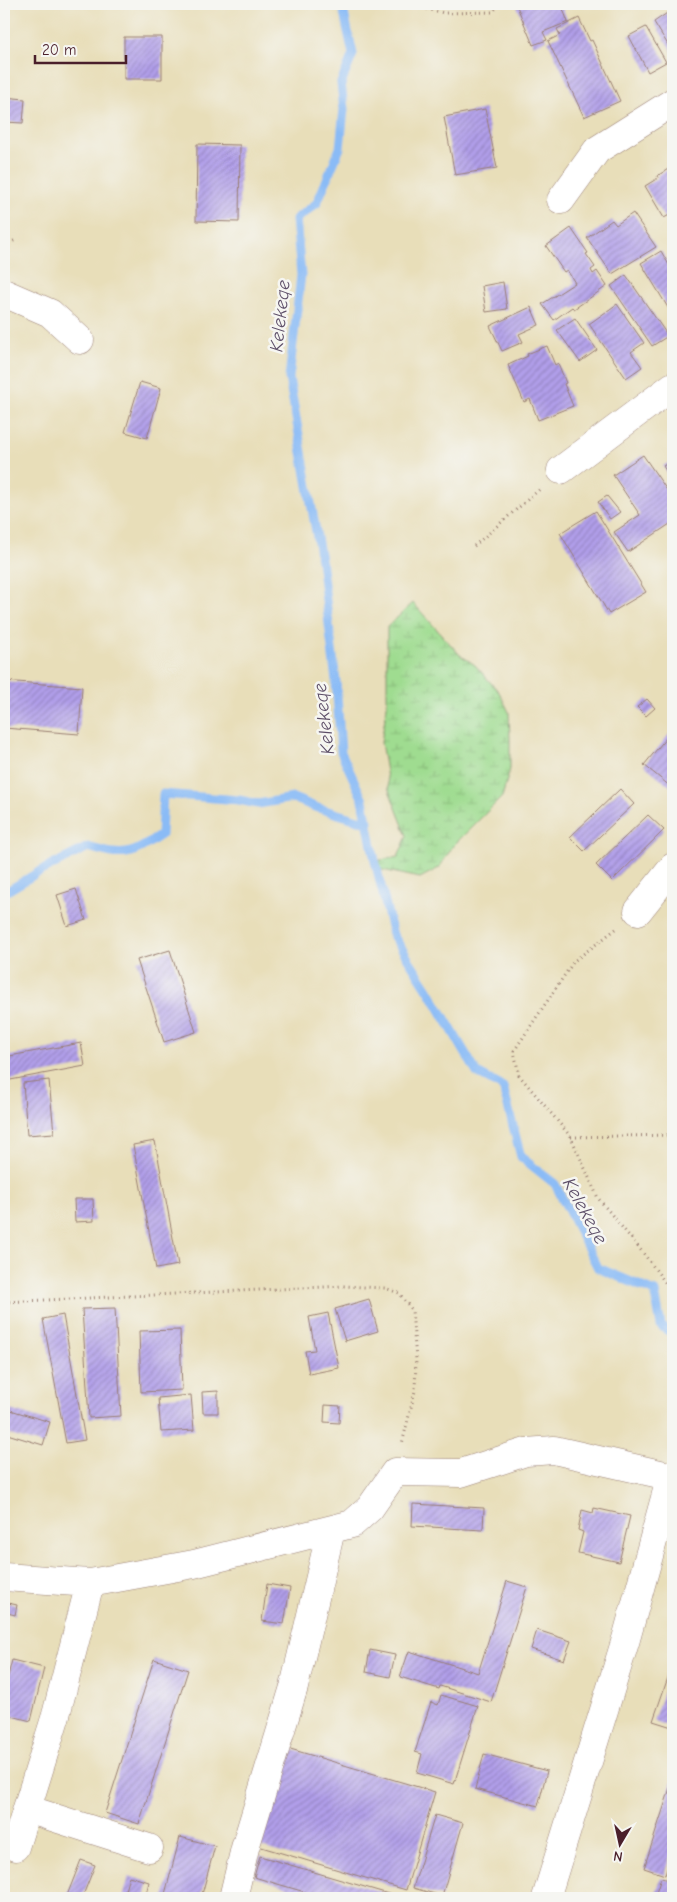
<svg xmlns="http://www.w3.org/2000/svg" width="677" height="1902" font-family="'Comic Neue',sans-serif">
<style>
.wetland{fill:url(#wetland-marsh);stroke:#747e5e}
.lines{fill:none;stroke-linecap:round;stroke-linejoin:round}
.stream{stroke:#8abbf6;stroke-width:9}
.building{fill:url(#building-hatch)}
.minor-casing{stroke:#997e72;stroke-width:29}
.path{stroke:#997e72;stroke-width:3;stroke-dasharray:1 4;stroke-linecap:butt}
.minor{stroke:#fff;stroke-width:28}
.labels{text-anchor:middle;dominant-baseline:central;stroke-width:5;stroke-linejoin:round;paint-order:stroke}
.water-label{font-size:19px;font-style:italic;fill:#5d4e68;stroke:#f6f6f2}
</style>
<defs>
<pattern id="wetland-marsh" width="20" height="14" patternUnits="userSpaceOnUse" patternTransform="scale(1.25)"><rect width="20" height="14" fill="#9fdc90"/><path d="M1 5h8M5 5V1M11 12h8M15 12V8" fill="none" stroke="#8abc7c"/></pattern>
<pattern id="building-hatch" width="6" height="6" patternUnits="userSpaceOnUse" patternTransform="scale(1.25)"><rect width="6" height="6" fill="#b19fea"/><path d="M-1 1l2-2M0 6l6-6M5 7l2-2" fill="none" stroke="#9281be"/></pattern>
</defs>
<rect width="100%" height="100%" fill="#f6f6f2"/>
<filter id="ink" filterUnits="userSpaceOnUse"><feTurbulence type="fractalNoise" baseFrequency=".02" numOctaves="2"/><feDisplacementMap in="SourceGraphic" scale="10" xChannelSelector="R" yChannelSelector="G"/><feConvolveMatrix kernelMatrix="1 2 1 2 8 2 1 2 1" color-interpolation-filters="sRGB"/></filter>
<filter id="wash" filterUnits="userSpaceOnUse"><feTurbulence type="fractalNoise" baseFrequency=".0096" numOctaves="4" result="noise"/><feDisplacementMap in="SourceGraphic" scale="20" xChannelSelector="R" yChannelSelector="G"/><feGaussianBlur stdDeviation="1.12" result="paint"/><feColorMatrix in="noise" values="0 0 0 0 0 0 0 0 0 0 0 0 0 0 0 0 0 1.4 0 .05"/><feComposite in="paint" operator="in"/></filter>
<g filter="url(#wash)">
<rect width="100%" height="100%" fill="#e8deb9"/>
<path class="wetland" d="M413,603l47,52 15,10 24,27 10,20 1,28v29l-8,28 -49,49 -14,22 -19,10 -42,-9 -3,-8 23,-4 9,-21 -18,-46 -8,-48 6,-36v-79z"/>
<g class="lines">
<path class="stream" d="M342,4l11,50 -12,29 3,26 -4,39 -23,55 -21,16 5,56 -12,103 32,182 15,121 5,71 22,48 12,61 18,74 36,56 48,82 26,14 18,70 34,27 43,84 57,24 6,34 12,8
M4,893l33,-20 51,-26c37,11 42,9 73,-12l2,-41 76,6 19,4 35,-6 22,9 43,13 10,1"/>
</g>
<g id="blocks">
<path class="building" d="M516,4h45l7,18 -25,10 4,8 -14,5z
M673,9v44l-19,-31z
M579,18l11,23 2,-1 28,61 -36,16 -36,-76 12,-6 -3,-6z
M646,27l20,35 -18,10 -19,-36z
M124,37h38v42h-38z
M4,97l21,2 -2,24 -19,-1z
M485,109l12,59 -42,7 -11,-58z
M197,144l43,1 -1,77 -43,-1z
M673,166v47l-9,5 -19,-32 13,-8 -1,-2z
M633,213l23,34 -44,27 -25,-36 25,-18 4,5z
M571,228l17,25 -2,1 9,13 -4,3 2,4 4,-3 10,15 -33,23 -2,-2 -18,13 -12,-16 33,-21 -8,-13 -3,2 -18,-26z
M661,251l12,21v44l-32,-53z
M626,275l42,61 -16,10 -41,-60z
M503,282l4,27 -21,3 -4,-26z
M617,304l27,39 -13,9 11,15 -16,11 -37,-54z
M531,307l8,18 -20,9 4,8 -21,9 -12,-25z
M575,318l22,32 -17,12 -23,-32z
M547,346l8,19 3,-2 8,20 -2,1 9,22 -35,14 -8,-21 -6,3 -16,-37 20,-9 -1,-2z
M140,382l21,6 -14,50 -22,-6z
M643,455l30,44v23l-45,30 -14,-20 26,-17 -27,-40z
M673,460v22l-10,-16z
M607,496l13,16 -10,7 -12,-17z
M596,511l50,81 -37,22 -49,-81z
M4,681l78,6 -3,47 -75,-6z
M647,699l8,9 -9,8 -9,-9z
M671,732l2,2v50l-2,3 -27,-22z
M620,789l14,15 -50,47 -14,-14z
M648,815l16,15 -52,51 -16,-16z
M76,889l10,31 -19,6 -10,-31z
M170,950l26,82 -32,10 -27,-82z
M81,1043l4,23 -80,15 -1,-24z
M49,1080l5,53 -27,2 -4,-52z
M155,1141l23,124 -22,4 -23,-124z
M74,1199h19l1,22 -19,1z
M369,1299l9,32 -33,10 -10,-32z
M115,1308l6,108 -32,2 -7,-109z
M328,1313l11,55 -30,6 -4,-23 10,-1 -6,-33z
M63,1315l22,125 -19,3 -23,-124z
M180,1330l2,60 -41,2 -2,-61z
M218,1391v22h-15l-1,-21z
M191,1395l3,35 -33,2 -3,-34z
M325,1405l15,1 -1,17 -15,-1z
M4,1408l46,14 -7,23 -39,-12z
M413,1504l71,4 -1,22 -71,-4z
M594,1508l36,8 -11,46 -41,-9 5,-21 -5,-2 4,-20 11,3z
M507,1581l20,6 -36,115 -51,-16 -1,3 -39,-12 9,-26 69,22z
M267,1584l23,4 -6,36 -22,-3z
M4,1602l13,3 -2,10 -11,-3z
M537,1630l34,11 -7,19 -33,-11z
M370,1650l25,5 -5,22 -24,-5z
M154,1659l34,11 -49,154 -34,-11z
M12,1660l32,8 -13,53 -27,-7v-22z
M673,1663v60l-1,4 -19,-6z
M441,1695l37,11 -24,78 -37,-11 5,-19 -7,-2 16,-50 7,3z
M287,1748l148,44 -29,98 -148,-44z
M484,1754l63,17 -9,35 -63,-17z
M672,1782l1,1v67l-8,25 -21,-7z
M435,1815l28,8 -21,73 -29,-8z
M180,1837l35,9 -14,52h-37z
M260,1856l142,42h-77l-71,-21z
M81,1860l14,5 -13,33h-16z
M129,1876l20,6 -4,16h-22z
M661,1878l12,3v17l-17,-5z"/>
</g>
</g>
<g filter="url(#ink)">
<use href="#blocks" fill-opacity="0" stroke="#997e72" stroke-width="1"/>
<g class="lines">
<defs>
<path id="minor" d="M561,200l36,-50 76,-48
M4,293l46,20 30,27
M561,470l112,-84
M638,911l35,-44
M4,1577l86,6 104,-19 158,-40 18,-16 25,-36 66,1 65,-21 28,-2 119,27
M27,1809l122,39
M15,1847l41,-132 34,-132
M233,1898l12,-50 49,-161 37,-157
M546,1898l80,-259 45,-163"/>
</defs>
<use href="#minor" class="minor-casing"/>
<path class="path" d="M407,4l37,9 49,-1 6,-8
M4,245l12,-5
M474,546l66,-57
M616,929l-42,32 -60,90 5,24 52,62 27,61 46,56 29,39
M571,1137l102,-2
M4,1302l340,-16 41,2 14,5 13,17 4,50 -1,31 -13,53"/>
<use href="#minor" class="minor"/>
</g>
</g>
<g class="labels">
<g class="water-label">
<text transform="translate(280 316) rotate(-84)">Kelekeqe</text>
<text transform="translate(324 719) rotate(-97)">Kelekeqe</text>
<text transform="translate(585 1211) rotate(61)">Kelekeqe</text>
</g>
</g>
<rect width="677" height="1902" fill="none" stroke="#f6f6f2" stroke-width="20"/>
<g transform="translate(620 1844) rotate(189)" stroke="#f6f6f2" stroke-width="4" paint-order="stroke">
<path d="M0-4L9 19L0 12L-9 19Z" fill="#4a1f2b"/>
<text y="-8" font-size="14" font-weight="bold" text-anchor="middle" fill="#4a1f2b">N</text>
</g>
<path d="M35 55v8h91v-8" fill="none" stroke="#4a1f2b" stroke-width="2.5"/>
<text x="42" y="55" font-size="15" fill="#4a1f2b" stroke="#f6f6f2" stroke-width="4" paint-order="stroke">20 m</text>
</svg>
